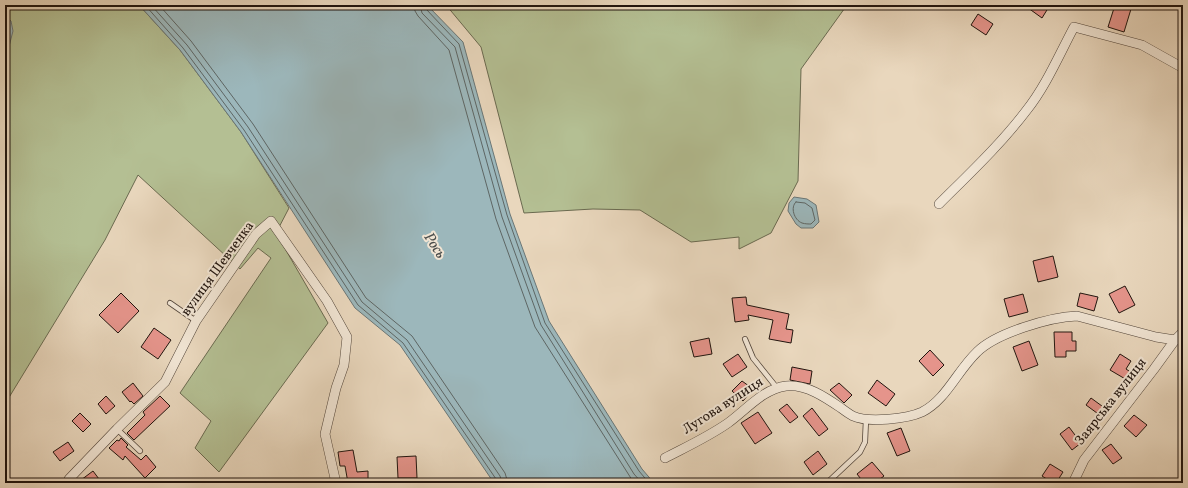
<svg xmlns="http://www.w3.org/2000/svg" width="1188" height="488" font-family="Vollkorn,serif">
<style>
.green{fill:#b4bf93;stroke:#6a6a50}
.water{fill:#9cb7bb;stroke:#6a7676}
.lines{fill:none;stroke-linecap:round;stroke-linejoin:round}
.shore{stroke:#5e6664;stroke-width:1}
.building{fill:#e5948b;stroke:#20140e}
.lane-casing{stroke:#52453a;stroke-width:6}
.street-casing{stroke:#52453a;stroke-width:10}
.lane{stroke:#f1e5d4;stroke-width:4.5}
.street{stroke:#f1e5d4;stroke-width:9}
.labels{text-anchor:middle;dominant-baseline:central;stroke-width:4;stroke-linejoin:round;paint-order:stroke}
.street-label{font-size:14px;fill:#20140e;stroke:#f1e5d4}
.water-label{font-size:15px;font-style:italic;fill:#4b4d4b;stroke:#f1e5d4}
</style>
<rect width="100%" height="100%" fill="#e9d7bd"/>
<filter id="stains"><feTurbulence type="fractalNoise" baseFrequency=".005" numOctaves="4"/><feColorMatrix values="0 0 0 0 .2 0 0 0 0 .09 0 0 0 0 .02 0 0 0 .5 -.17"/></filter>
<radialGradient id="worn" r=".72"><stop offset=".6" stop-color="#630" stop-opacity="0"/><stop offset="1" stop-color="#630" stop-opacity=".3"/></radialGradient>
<path class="green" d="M5,5h134l41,45 61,82 48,76 -13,25 52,90 -109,149 -24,-24 16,-27 -31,-28 91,-135 -13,-10 -18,21 -102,-94 -33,65 -100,164z
M446,5h401l-46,64 -3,112 -27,52 -32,16v-12l-48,5 -51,-32 -47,-1 -69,4 -43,-166z"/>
<path class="water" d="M139,5h288l36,37 47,172 39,107 93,148 12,14h-160l-94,-138 -45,-37 -114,-176 -61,-82z
M5,16l6,5 2,10 -8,31z
M794,197l13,2 9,6 3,17 -6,6h-12l-5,-4 -8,-13 1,-8z"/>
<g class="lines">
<path class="shore" d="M145,5l38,43 61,82 114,175 45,38 93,136 1,4
M151,5l36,40 61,82 114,175 45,38 93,136 2,7
M159,5l32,36 62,83 113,174 46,38 93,137 3,10
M414,5l1,6 3,5 31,34 47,169 39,108 99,156
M420,5l2,8 33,34 47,170 39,108 93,149 8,9
M425,5l1,4 33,35 48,171 38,108 94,148 10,12
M796,202l9,1 7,5 3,12 -4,4c-2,0 -6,0 -9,-1 -8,-3 -12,-16 -6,-21z"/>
</g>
<path class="building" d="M1024,5h26l-8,13z
M1115,5l16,4 -7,23 -16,-5z
M978,14l15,10 -7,11 -15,-10z
M1053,256l5,21 -20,5 -5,-21z
M1125,286l10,19 -16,8 -10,-19z
M121,293l18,18 -21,22 -19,-18z
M1080,293l18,4 -4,14 -17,-5z
M1023,294l5,18 -19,5 -5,-18z
M746,297l1,8 42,9 -3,15 7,1 -2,13 -22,-4 4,-19 -25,-5 1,5 -14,2 -3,-24z
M154,328l17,12 -13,19 -17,-12z
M1054,332h18v9h4v10h-10v6h-11z
M709,338l3,16 -18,3 -4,-15z
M1029,341l9,24 -16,6 -9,-24z
M930,350l14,15 -11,11 -14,-15z
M738,354l9,13 -15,10 -9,-13z
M1120,354l11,7 -5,8 6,4 -5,7 -17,-10z
M792,367l20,4 -2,13 -20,-4z
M877,380l18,14 -9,12 -18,-13z
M742,381l11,8 -10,12 -11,-10z
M133,383l10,13 -9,8 -3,-3 -1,1 -8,-10z
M839,383l13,12 -8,8 -14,-13z
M106,396l9,10 -9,8 -8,-10z
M160,396l10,10 -36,34 -7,-7 18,-18 -2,-3z
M1091,398l15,11 -5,7 -15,-11z
M787,404l11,13 -8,6 -11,-13z
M812,408l16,21 -9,7 -16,-20z
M758,412l14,21 -17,11 -14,-21z
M80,413l11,11 -8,8 -11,-11z
M1134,415l13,10 -11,12 -12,-11z
M1069,427l12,16 -9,7 -12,-16z
M901,428l9,23 -13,5 -10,-23z
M121,438l7,7 -2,2 15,13 5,-5 10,12 -11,11 -20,-22 -2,4 -14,-12 8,-8 2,1z
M68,442l6,9 -14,10 -7,-9z
M1111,444l11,14 -9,6 -11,-14z
M353,450l4,22 11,-1v12h-20l-3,-17h-5l-2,-14z
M818,451l9,13 -14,11 -9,-13z
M416,456l1,22h-19l-1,-21z
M872,462l12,14 -9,7h-11l-7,-9z
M1050,464l13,8 -7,11h-3l-11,-7z
M93,471l9,12h-25z"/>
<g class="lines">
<defs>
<path id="lane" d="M170,303l26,18
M745,339l8,19 24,30
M117,429l23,22
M827,483l33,-31 5,-10 1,-23"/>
<path id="street" d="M939,204c30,-30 61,-59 87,-93 20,-25 33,-56 48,-84l68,18 41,23
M665,458c21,-11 43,-21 63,-35 18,-13 35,-34 58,-37 20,-2 39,11 55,22 4,3 8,6 12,8 15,7 54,3 69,-4 24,-12 35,-41 55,-60 19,-19 73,-35 100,-36l79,21 19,3h8
M70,483l-1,-4 48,-50 48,-47 31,-61 60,-87 15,-13 56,80 20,36 -3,28 -8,23 -11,46 11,49
M1073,483l11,-23 70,-91 21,-29 8,-8"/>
</defs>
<use href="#lane" class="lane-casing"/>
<use href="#street" class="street-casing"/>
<use href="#lane" class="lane"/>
<use href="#street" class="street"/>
</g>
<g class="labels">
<g class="street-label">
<text transform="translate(218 269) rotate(-54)">вулиця Шевченка</text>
<text transform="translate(1111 402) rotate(-52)">Заярська вулиця</text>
<text transform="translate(723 406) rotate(-33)">Лугова вулиця</text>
</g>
<g class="water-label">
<text transform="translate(434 246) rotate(57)">Рось</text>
</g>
</g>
<rect width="1188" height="488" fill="none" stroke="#e9d7bd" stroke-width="20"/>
<rect x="6" y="6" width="1176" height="476" fill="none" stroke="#20140e" stroke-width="2"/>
<rect x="10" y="10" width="1168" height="468" fill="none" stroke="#20140e"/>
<rect width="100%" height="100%" filter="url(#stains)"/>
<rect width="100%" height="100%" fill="url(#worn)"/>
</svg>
